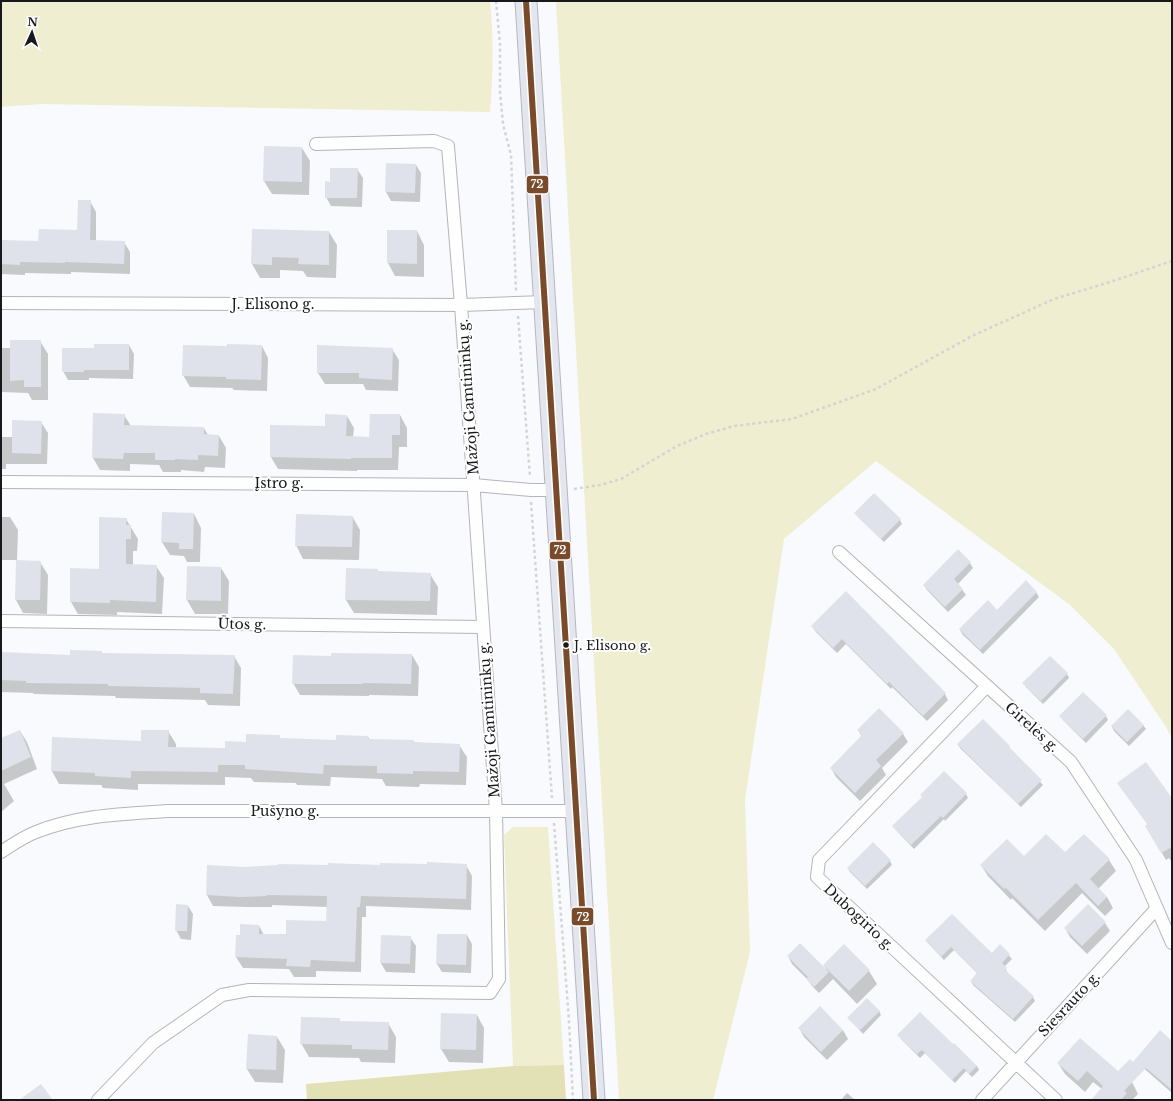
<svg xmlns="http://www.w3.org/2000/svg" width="1173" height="1101" font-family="'Libre Baskerville',serif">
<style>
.green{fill:#efeed0}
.forest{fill:#e2e1b5}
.shadow{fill:#0003}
.building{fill:#dfe2ea}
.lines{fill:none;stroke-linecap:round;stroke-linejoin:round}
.street-casing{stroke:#b4b5b8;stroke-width:14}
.highway-casing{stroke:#b4b7c2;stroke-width:23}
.path{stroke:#d4d4d4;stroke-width:2.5;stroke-dasharray:3 3;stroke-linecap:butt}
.street{stroke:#fefeff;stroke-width:12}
.highway{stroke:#e3e6ef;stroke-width:21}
.bus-1-casing{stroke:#fff;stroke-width:9}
.bus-1{stroke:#7a4b2a;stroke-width:6}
.bus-dot{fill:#18191c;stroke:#fff;stroke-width:1.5}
.labels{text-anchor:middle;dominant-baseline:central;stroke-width:4;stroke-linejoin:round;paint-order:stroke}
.bus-label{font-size:13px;fill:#18191c;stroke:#fff;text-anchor:start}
.street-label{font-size:14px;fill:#18191c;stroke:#fff}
.line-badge{stroke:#fff;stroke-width:1.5}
.badge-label{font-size:11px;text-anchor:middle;font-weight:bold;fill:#fff}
</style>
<rect width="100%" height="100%" fill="#f9fafd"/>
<path class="green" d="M1,1h489c4,39 3,72 0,111l-448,-8 -41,3z
M556,1h616v737l-8,-14 -50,-75 -44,-44 -194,-144 -92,78 -39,261 5,152 -37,148h-94z
M513,827h35l16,238 -51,1 -9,-231z"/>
<path class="forest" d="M564,1065l2,35h-259l-1,-16 207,-18z"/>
<path class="shadow" d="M265,147l37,1 8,13 -1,34 -37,-1 -8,-13z
M387,164l29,1 5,8 -1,29 -29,-1 -5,-9z
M357,169l6,9 -1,29 -31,-1 -5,-9 5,-14z
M90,201l6,11v29l28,1 6,10v22l-59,-2v2l-46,-1v2l-24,-1v-33l38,1 39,-11z
M253,230l76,2 8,13 -1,33 -29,-1 -4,-6 -23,-1v8h-20l-8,-14z
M417,231l7,14v32l-29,-1 -7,-13z
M40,341l8,13v46h-16l-4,-7 -27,-1v-44h10z
M129,345l5,9 -1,25 -44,-1v2h-21l-5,-9 32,-22z
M262,346l6,12 -1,33 -33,-1 -2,-2 -42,-1 -7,-12z
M392,349l7,11 -1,31 -32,-1 -3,-6h-38l-7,-11z
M124,415l7,11 73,2 4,7 11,1 7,12 -1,20 -20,-1 -1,5 -23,-2v2h-18l-4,-7 -29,-1v7l-30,-1 -7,-12z
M400,415l7,13v19h-8l-1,23h-41v1l-79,-2 -7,-12 76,-41 7,12 -1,9 17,1z
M41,422l7,11 -1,31h-41v5h-5v-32h12z
M855,513l45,7 2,4 -18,18 -26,-25z
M194,514l7,14 -1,34h-13l-3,-6 -14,-1 -8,-13z
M352,516l8,14 -1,30 -56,-1 -7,-14z
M1,517h9l8,13 -1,31 23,1 8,13 -1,39 -24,-1 -7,-13 1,-40h-16z
M126,519l12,20 -1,12h-4v14l23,1 8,12 -2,36 -45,-2v3l-39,-1 -7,-12 29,-32z
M958,550l12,13 3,5 -15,16 8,11 -18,17 -21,-22 -3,-5z
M188,567l33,1 8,13 -1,33h-33l-8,-14z
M379,572l51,2 8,13 -1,28 -83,-2 -8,-13z
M1036,592l3,5 -56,57 -20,-19 -3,-5z
M870,618l75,76 3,6 -21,21 -35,-34 -1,2 -45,-45 -9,9 -21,-21 -4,-6z
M1,654l70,3 31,-3 132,2 7,12 -1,38 -32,-1 -3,-5 -89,-2 -1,-2 -81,-2 -1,-1 -32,-1z
M412,655l7,12 -1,29 -49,-1v1l-69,-1 -7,-12z
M1067,674l2,4 -26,26 -17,-17 -2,-4z
M1061,716h45l2,4 -22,23 -23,-23z
M1143,725l3,4 -17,17 -15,-15 -2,-4z
M858,730l45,4 5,8 -26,26 4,7 -26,26 -24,-24 -5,-9 31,-31z
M20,731l7,11 10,27 -33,15 10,17 -13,11v-73z
M168,731l8,13v4l50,1 53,-13 2,3 56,2 31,-4 2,3 89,5 8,12 -1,28 -46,-1 -1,3 -33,-1 -4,-7 -51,-2 -1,9 -33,-1 -1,-2 -42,-1 -3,-4 -26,-1v8l-87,-1v6l-35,-2 -2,-3 -42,-1 -7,-13 90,-29z
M958,745l51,2 34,38 -22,22 -60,-58z
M966,794l2,4 -23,23 -1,-2 -30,30 -18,-19 -3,-4z
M1172,798v65l-3,-5 -3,2 -20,-34z
M1084,835l25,25 7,11 -18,18 9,8 6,11 -8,8 -23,-23 -37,38 -33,-33 -1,2 -23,-24 -7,-11 43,-8 41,-3z
M890,861l2,4 -25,24 -17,-17 -2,-4z
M466,865l6,11 -1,34 -105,-4v11h-4l-1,55 -45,-1v6h-22l-5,-8 -46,-1 -7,-11 5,-21 18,-10 5,9h23l40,-13 1,-15 -56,-2v2h-25l-34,-1 -6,-11 1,-29 37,2z
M188,906l5,8 -2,26 -10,-1 -5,-9z
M1105,923l5,8 -23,23 -17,-17 -5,-9z
M467,935l5,9 -1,29 -29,-1 -5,-8z
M382,936l28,1 6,9 -1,27 -29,-1 -5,-9z
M926,941l66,13 8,-8 12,13 -8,8 4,6h-1l26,24 2,4 -20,21 -42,-37 -2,-4 7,-7 -24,-24 -10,10z
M788,956l39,15 -3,-6 45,6 8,13 -20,20 -24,-25 -14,14 -7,-7 -5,-7 -15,-15z
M879,1011l2,4 -18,19 -14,-16z
M477,1015l7,13 -1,35 -34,-1 -8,-13z
M339,1019l2,3 47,1 8,14 -1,26 -34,-1 -2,-4 -50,-1 -8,-14z
M799,1028l44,2 5,9 -21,21 -23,-23z
M899,1035l78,31 2,4 -7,7 -6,-6 -11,12 -30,-30 -5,5 -19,-19z
M277,1037l8,13 -2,33 -28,-1 -8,-13z
M1172,1042v51l-32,-28z
M1058,1063l60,9 14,10 6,12 -6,6h-36l6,-11 -9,-7 -8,10 -20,-18z
M847,1093l8,7h-14z"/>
<path class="building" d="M264,146l38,1v35l-39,-1z
M386,163l30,1 -1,29 -30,-1z
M330,168h28l-1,30h-32v-17l5,1z
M78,200h13l-1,40 35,1 -1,23 -59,-2v1l-45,-1v3l-19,-1v-24l37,1 1,-12 38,1z
M252,229l77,2v34l-31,-1 1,-6 -27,-1v8l-21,-1z
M387,230h30v34l-30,-1z
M10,340h31v47h-17v-7l-14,1z
M94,344h35v26h-45v2h-22v-24h32z
M227,344l35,1 -1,35 -35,-1v-2l-44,-1 1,-31 44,1z
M317,345l76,3 -1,32 -33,-2v-5h-42z
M93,413l32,1 -1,11 80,2v7l15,1 -1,21 -20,-1v5l-23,-1v1h-20v-7h-31l-1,6 -31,-1z
M325,414l22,1 -1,21 23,1 1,-23h30v21h-8v23h-41v1l-81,-2v-32l55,1z
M12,420l30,1 -1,33 -29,-1z
M874,493l27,26 -20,20 -27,-26z
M162,512l32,1 -1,36h-14v-6l-18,-1z
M296,514l57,2 -1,31 -57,-1z
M99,517l28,1 -1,7h5v14h-5v25l31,1 -1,37 -46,-2v3l-40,-1v-34l29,1z
M958,549l13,13 -17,17 9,10 -18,18 -22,-22z
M16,560l25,1 -1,39h-25z
M187,566l34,1v34l-35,-1z
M346,568l32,1v2l53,2 -1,28 -85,-1z
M1026,580l11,12 -57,58 -21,-21 29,-29 9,10z
M846,591l100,102 -23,23 -34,-34 -2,2 -45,-45 -9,9 -22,-22z
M70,650l32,1v2l133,2 -2,39 -33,-1v-5l-92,-2v-2l-82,-1v-2l-25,-1v-28l69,3z
M331,653l81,1 -1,30 -48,-1v1h-71l1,-29 38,1z
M1050,656l18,17 -27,28 -19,-18z
M1083,692l24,23 -24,24 -24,-23z
M879,708l25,25 -28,27 5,6 -26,27 -25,-25 32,-33 -5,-5z
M1128,709l16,16 -17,17 -16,-16z
M983,719l27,27 -1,1 33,33 -24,24 -61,-60z
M20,730l11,27 -30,14v-33z
M141,730h28l-1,17 57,1v-7l21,1v-8l34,1v3l56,2v-5l32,1v3l46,1v2l46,2 -1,28 -46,-1v3l-36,-1v-7l-53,-1 -1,9 -78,-5v-4h-27v7l-87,-1v7l-36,-2v-3l-44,-2 1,-34 89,4z
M1146,762l26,36v49l-11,6 -16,-27 2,-2 -30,-41z
M944,771l23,22 -24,25 -2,-2 -30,29 -19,-19 30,-29 -2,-2z
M1046,834l19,18 19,-18 26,25 -20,20 17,18 -9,9 -22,-23 -38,37 -32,-32 -2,1 -24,-24 27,-26 17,17z
M873,842l18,18 -26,26 -18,-18z
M427,862l40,2 -1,35 -105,-3 -1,11h-3l-2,55 -44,-2 -1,7 -24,-1 1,-7 -52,-2 1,-22h4v-11l19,1v9h27v-14l40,1 1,-25 -60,-1v1l-27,1 -34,-2 1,-30 38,2 33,-2v-1l50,1v-2l52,2v-2l47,1z
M176,904l12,1 -1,26h-12z
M1088,904l18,18 -24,24 -18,-18z
M952,914l40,39 8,-9 10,10 -8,9 5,5 -2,2 29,26 -21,23 -43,-38 7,-8 -26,-26 -10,10 -16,-17z
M437,934h30l-1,31 -30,-1z
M381,935l30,1 -1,28 -30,-1z
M800,943l29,29 -15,15 -8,-8 2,-2 -21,-21z
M844,944l26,26 -21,21 -26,-26z
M867,998l13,13 -20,19 -13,-12z
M820,1006l23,24 -22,22 -23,-24z
M920,1012l33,32 1,-1 23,23 -8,8 -5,-6 -12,12 -30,-30 -5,4 -20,-19z
M441,1013l36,1 -1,36 -36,-1z
M301,1017l39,1v3l49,1 -1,28 -36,-1v-4l-52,-1z
M1160,1030l12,11v49l-26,-22 -22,23 3,2 -6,7h-30l12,-14 -16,-15 -9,10 -21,-18 23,-25 38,33 12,-12 3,3z
M248,1034l29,2 -1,34 -30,-1z
M41,1084l12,16h-34z"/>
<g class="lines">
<defs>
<path id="street" d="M1,303l460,2 84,-3
M1,482l473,3 57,5h25
M839,552l232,210 65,98 36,83
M1,621l482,6
M987,686l-168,174 -2,17 239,223
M1,852c11,-7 22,-15 35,-20 42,-17 86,-18 131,-21h410
M98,1100l55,-57 69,-48 27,-5 241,3 9,-14 -3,-168 -35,-506 -13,-159 -14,-5 -118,3
M982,1100l175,-192"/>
<path id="highway" d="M526,1l68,1099"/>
</defs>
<use href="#street" class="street-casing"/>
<use href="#highway" class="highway-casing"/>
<path class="path" d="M496,1l4,43v48l3,32 8,31 5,136
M518,316l12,161
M574,489l26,-4 21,-6 56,-33 29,-12 28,-8 58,-7 84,-30 96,-53 82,-37 56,-17 62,-21
M531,502l21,296
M554,823l15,198 4,79"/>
<use href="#street" class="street"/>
<use href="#highway" class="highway"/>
<defs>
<path id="bus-1" d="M526,1l68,1099"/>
</defs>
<use href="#bus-1" class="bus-1-casing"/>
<use href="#bus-1" class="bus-1"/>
</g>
<circle class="bus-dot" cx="566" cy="645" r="3.5"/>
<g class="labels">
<g class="bus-label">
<text x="574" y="645">J. Elisono g.</text>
</g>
<g class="street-label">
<text x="273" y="304">J. Elisono g.</text>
<text transform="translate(468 397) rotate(-94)">Mažoji Gamtininkų g.</text>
<text x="279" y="483">Įstro g.</text>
<text transform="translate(242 624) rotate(1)">Ūtos g.</text>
<text transform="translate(489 720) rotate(-94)">Mažoji Gamtininkų g.</text>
<text transform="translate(1032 727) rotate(42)">Girelės g.</text>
<text x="285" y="811">Pušyno g.</text>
<text transform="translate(859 917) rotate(43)">Dubogirio g.</text>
<text transform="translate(1069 1004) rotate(-47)">Siesrauto g.</text>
</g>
</g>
<g class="line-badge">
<rect x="526" y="175" width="23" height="19" rx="4" fill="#7a4b2a"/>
<rect x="549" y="541" width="22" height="19" rx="4" fill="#7a4b2a"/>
<rect x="571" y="907" width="23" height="19" rx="4" fill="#7a4b2a"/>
</g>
<g class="badge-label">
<text x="537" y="188">72</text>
<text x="560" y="554">72</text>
<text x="583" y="921">72</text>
</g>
<rect width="1173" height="1101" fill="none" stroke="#18191c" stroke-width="4"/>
<g transform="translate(32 32) rotate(3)" stroke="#ffffff" stroke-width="3" paint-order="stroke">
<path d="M0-3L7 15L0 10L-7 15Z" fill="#18191c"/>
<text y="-6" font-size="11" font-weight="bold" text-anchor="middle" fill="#18191c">N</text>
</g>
</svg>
